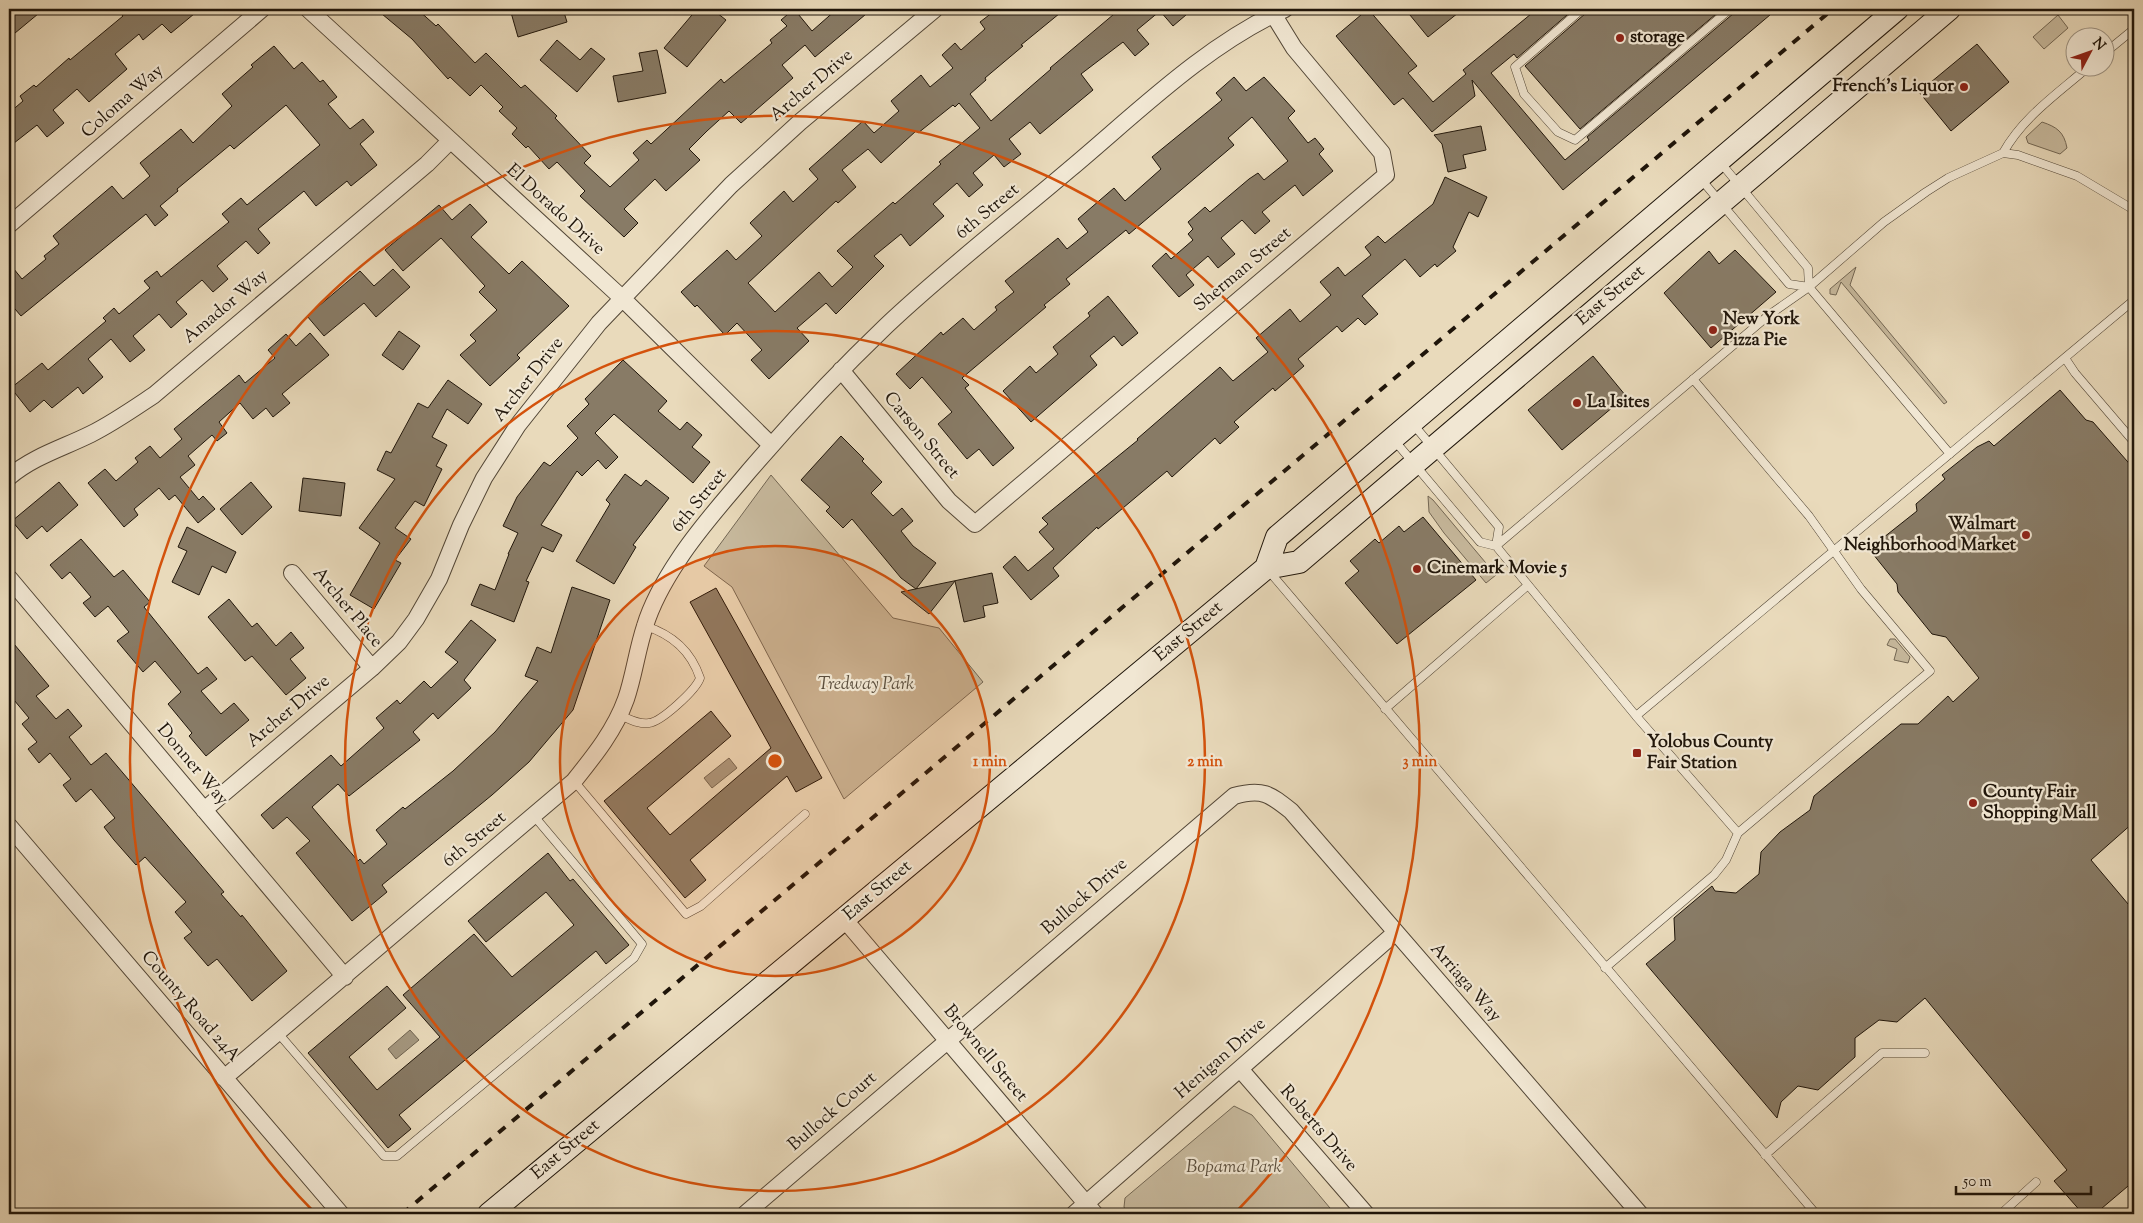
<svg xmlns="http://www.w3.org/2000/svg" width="2143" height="1223" font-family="'Sorts Mill Goudy',serif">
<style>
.green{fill:#c7b99d;stroke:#736754}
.water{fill:#a4977f;stroke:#6f6350}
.building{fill:#887b66;stroke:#1f150a;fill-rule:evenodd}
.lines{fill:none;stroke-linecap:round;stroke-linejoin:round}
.lane-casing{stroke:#524636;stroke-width:9}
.street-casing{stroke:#524636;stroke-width:18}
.secondary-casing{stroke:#1f150a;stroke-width:24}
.lane{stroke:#f1e7d3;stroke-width:8}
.street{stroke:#f1e7d3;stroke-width:16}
.secondary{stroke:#f1e7d3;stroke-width:22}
.rail{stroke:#1f150a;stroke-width:4;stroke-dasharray:9 9;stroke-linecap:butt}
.ring{fill:none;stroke:#d4520c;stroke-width:2.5}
.poi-dot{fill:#8f2418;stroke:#f1e7d3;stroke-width:2}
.labels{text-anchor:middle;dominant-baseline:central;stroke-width:4.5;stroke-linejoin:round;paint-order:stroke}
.poi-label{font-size:18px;font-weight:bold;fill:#1f150a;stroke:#f1e7d3;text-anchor:start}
.street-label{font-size:18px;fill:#1f150a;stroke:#f1e7d3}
.park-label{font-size:18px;font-style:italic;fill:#5a4e3d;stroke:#f1e7d3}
.centre{fill:#d4520c;stroke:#f1e7d3;stroke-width:2.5}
.ring-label{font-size:15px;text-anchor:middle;font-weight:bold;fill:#d4520c;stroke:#f1e7d3;stroke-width:4.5;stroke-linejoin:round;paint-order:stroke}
</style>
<rect width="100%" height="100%" fill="#e9dabb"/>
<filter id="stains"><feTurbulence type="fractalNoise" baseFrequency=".004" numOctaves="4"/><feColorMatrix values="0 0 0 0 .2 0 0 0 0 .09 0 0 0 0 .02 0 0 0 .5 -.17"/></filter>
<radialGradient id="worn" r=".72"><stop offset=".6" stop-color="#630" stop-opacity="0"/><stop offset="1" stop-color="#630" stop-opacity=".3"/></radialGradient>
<path class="green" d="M2058,15l10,13 -24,21 -11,-12z
M2042,122c15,5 22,10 25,26l-7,6 -32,-11 -2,-6z
M1856,267l-6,18 97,117 -3,2 -103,-122 -5,13 -6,-1v-5z
M771,475l122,143 46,10 44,54 -139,117 -112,-212 -28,-21z
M1428,496l5,4 63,75 -10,8 -42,-50 -15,-21z
M1890,639h5l15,18 -2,6 -14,-3 3,-11 -10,-4z
M1234,1106l18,9 83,99h-208l-3,-7 1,-9z"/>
<path class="water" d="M729,758l8,10 -25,20 -8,-10z
M410,1030l9,10 -23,19 -8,-10z"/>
<path class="building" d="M9,9h35l-35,29z
M117,9h83l-29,24 -9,-9 -19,16 -4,-6 -24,20 12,15 -38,33 -12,-13 -24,21 11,13 -17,14 -10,-12 -28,22v-34l14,-12 -3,-5 14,-11 2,2 33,-29 1,2 53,-44z
M376,9h41l19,17 2,-2 37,39 11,-10 35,35 4,-3 32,31 -2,2 36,38 -7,7 26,24 29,-27 -6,-7 14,-13 4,4 70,-65 3,4 48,-40 -2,-3 17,-14 -6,-6 13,-11 18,22 25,-22h35l-57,48 -10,-12 -23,20 11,13 -52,45 -12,-12 -22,20 -18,18 11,11 -34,31 -11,-12 -31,30 14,14 -14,14 -44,-41 5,-5 -28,-29 -8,7 -21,-23 -2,2 -14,-14 5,-6 -18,-17 4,-4 -22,-22 -11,11 -20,-19 -2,2 -36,-40z
M510,9h53l4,13 -49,15z
M697,9h15l14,11 -39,47 -23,-19z
M997,9h68l-44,36 2,1 -38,32 1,2 -16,14 21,27 60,-52 -1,-1 70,-59h73l-20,17 -13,-15 -23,19 12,14 -14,12 -12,-14 -42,32 12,16 -53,44 -10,-12 -21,17 12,15 -17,13 -10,-12 -21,18 10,12 -14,12 -12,-14 -24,21 11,12 -34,30 -9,-12 -27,22 10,10 -48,48 -10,-11 -29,25 12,13 -40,38 -18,-19 11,-10 -25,-27 -12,12 -28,-30 -2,2 -14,-15 46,-42 9,10 26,-24 -12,-13 34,-32 9,11 25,-23 -9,-10 54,-48 11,12 25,-22 -8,-10 30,-26 9,12 23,-19 -11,-13 13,-12 6,7 24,-21 -5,-7zM959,103l21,25 -41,34 2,2 -46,40 -2,-2 -56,49 16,16 -21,20 -13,-15 -44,40 -27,-29 88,-82 2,2 18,-16 -14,-17 26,-21 13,14 35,-32 2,2 35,-28 2,2z
M1368,9l49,57 -9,7 25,29 33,-28 -3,-4 74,-61h37l-57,49 -3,-4 -23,19 74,87 24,-20 -2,-3 147,-124 2,-4h41l-214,181 -91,-110 3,16 -43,36 -29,-34 -9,7 -58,-69z
M1405,9h58l-35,28z
M1588,9h134l-142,120 -55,-63 61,-53z
M557,40l23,20 11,-12 14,11 -28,33 -37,-32z
M1977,44l32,38 -58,49 -32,-39z
M274,46l20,23 8,-7 18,20 3,-2 14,17 -9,7 22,25 13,-10 11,13 -14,12 17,21 -26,21 -4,-5 -31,25 -12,-15 -46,38 12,14 -12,11 -12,-13 -29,25 11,13 -15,13 -11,-12 -26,22 11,12 -16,14 -12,-14 -26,22 12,14 -15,12 -19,-23 -23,20 15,18 -20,17 -5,-7 -26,21 -8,-8 -14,12 -19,-24 31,-25 6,7 58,-49 -3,-3 11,-10 5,6 31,-26 -6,-7 13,-10 4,6 68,-55 -7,-8 19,-16 6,7 73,-60 -34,-40 -52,44 -4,-4 -53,44 1,2 -18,15 8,9 -13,11 -9,-12 -125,102 -12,-14v-39l13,16 24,-20 -2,-3 15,-12 -6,-8 59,-50 11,13 27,-23 -10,-13 41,-34 12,14 39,-37 -10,-12 31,-27 -2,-2z
M657,50l9,43 -48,9 -5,-26 30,-5 -4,-18z
M1234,77l12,14 18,-14 31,34 -7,7 20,25 7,-5 9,11 -5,5 14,17 -30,25 -8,-11 -33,27 8,9 -15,13 -13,-14 -21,18 14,16 -17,14 -10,-12 -22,19 8,10 -15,12 -27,-31 14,-13 5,6 22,-19 -5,-6 5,-5 -5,-7 17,-15 5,5 39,-33 9,-6 6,7 24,-19 -36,-44 -24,21 6,7 -105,89 -3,-4 -60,49 4,5 -26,21 2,2 -84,71 7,7 -4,3 49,60 -21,18 -14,-17 -12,10 -29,-35 14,-12 -30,-35 -12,12 -14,-15 45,-42 2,3 20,-17 11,12 23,-20 -2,-3 19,-15 -9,-11 53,-43 9,11 21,-17 -10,-13 36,-31 11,13 36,-32 -9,-12 70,-57 -6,-7z
M1481,126l5,24 -23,5 3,13 -18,4 -6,-28 -8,-9z
M1445,177l42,20 -9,20 -9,-5 -16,35 3,4 -19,16 -2,-3 -15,13 -15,-18 -43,37 16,18 -13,11 -7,-7 -16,14 -5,-6 -39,33 6,7 -29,25 -2,-3 -39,34 5,5 -19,17 -5,-6 -43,39 -5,-6 -69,58 -1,-2 -44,41 6,8 -28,24 -28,-33 12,-11 13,15 26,-22 -15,-17 9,-8 -6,-6 96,-78 -1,-1 15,-13 68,-59 13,14 35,-29 -12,-14 34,-29 10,13 31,-27 -11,-13 18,-15 7,9 26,-21 -6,-8 13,-11 7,7 48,-39z
M470,204l17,18 -16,15 38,37 13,-13 47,45 -52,49 3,3 -30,28 -30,-31 16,-14 -6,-6 27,-25 -18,-18 6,-6 -44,-48 -38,33 -18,-21 54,-45 13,15z
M1735,250l41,42 -65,56 -47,-55 45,-42 10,13z
M393,269l17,18 -34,30 -12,-14 -40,33 -17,-20 53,-45 14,15z
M1108,296l30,37 -16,13 -8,-10 -24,20 7,9 -66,57 -28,-31 27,-25 6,7 22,-19 -5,-7 37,-31 -2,-3z
M399,331l21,15 -17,24 -21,-15z
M310,333l19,22 -47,39 8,9 -17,14 -7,-9 -13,11 -13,-16 -21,19 8,11 -10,8 -5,-6 -24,21 7,9 -15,12 19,23 4,-4 12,13 -17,14 -23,-28 -6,5 -10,-12 -25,21 4,6 -14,12 -36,-44 17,-14 11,12 22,-19 -3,-4 15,-12 10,12 22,-19 -8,-10 65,-54 6,8 30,-25 -7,-8 18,-16 10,12z
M1593,356l33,40 -64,54 -34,-40z
M623,360l44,41 -9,10 22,19 7,-8 15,13 -10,12 18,15 -17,21 -79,-69 -19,19 23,24 -12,12 -8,-9 -16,16 -5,-5 -36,54 21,10 -9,17 -11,-5 -16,34 3,1 -15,40 -43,-17 9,-21 15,6 14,-36h-1l10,-21 -15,-7 14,-29 27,-35 6,4 28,-28 -11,-12 22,-22 -4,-5z
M448,380l34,24 -14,20 -21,-15 -15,28 15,8 -11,21 6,3 -18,37 -9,-5 -20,27 16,11 -16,21 6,3 -27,46 -24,-14 30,-52 -21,-15 36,-49 -18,-9 9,-19 5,2 27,-50 10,5z
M2060,390l26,30 7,2 41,47v353l-43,38 43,51v270l-39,33h-12l-29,-33 13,-11 -142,-172 -28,24 -18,-2 -24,18v19l-37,33 -20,-4 -17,16 -4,16 -131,-154 29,-24 -1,-22 38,-32 3,5 21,2 23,-19 2,-22 19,-20 30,-22 4,-14 87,-72h17l30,-28 5,6 26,-24 -33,-41 -14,-3 -34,-42 -1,-8 -28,-35 48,-38 -1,-7 29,-25 -3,-4 35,-28 12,-6 5,5z
M841,436l23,23 -2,2 20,21 -11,11 22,23 9,-8 11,13 -12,10 12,15 23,17 -20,26 -15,-11 -49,-59 -9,9 -17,-17 4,-4 -29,-27z
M625,474l16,12 5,-6 23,18 -36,47 3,2 -22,37 -38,-23 34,-57 -4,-4z
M303,478l42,5 -4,33 -42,-5z
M59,482l19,23 -31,27 -5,-6 -15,13 -15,-18z
M251,482l21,25 -30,28 -22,-26z
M1423,517l53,63 -79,64 -52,-61 14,-12 -9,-10 25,-22 4,4 20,-17 5,6z
M187,527l49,25 -10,21 -14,-7 -13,29 -27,-13 15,-31 -9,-4z
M81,539l33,38 9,-7 27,32 -6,5 54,67 9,-7 10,12 -16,12 20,23 13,-11 15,17 -43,36 -17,-20 3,-3 -24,-29 13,-12 -26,-31 -12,11 -26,-31 12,-9 -21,-26 -13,11 -12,-14 8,-6 -21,-25 -8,7 -12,-14z
M992,573l6,30 -15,3 2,11 -21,5 -9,-41 -26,33 -28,-22z
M572,587l38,13 -37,110 -44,52 -37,33 -110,90 5,7 -35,29 -56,-68 14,-12 -23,-24 -14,12 -12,-14 70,-60 10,11 43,-38 -8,-10 21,-18 3,4 24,-23 7,7 27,-26 -13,-10 26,-32 25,20 -32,40 7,8 -33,31 -5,-6 -20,19 7,8 -71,56 -11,-12 -26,23 46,54 2,-2 4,5 23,-20 -11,-14 27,-23 2,2 48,-38 42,-39 43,-51 -13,-5 12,-29 14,6z
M716,588l106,190 -26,14 -9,-16 -97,84 16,20 -21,18 -81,-97 107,-90 20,25 -84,72 23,27 101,-87 -81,-146z
M229,599l23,28 5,-4 19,23 15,-14 13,16 -14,11 16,19 -20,17 -34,-39 -7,5 -37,-44z
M9,638l40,48 -13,10 20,23 12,-10 14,17 -13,11 22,28 15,-12 118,139 -3,2 20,23 1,-2 45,56 -35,30 -35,-42 -9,7 -24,-28 8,-6 -17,-20 11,-10 -41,-45 -9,8 -22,-25 -10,-13 11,-9 -24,-29 -15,13 -13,-17 8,-6 -21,-26 -11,10 -11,-14 9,-7 -15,-18 7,-6 -20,-24z
M548,853l22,28 3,-2 56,66 -23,19 -10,-13 -197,164 12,14 -23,19 -80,-95 79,-67 19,22 -57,49 28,33 63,-53 -37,-42 71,-61 38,43 62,-52 -28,-33 -60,50 -18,-21z"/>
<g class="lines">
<defs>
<path id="lane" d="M1582,9l-67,58 9,27 34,38 17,8 155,-131
M2106,52l28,-23
M2003,153c20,-36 54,-59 84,-85
M1720,162l88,106 1,19 141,167
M1700,178l89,106 20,3
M2065,358l10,15 59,69
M1413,424l86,103 -3,19
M1394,440l86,102 16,4 140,170 102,117
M1496,546l273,-231 40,-28 75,-65 42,-30 22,-14 55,-25 15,2 59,21 57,34
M1268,570l548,644
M1385,709l142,-123
M619,715c9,3 19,10 30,8 12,-1 47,-33 51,-45 -9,-27 -29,-44 -55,-52
M1636,716l498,-416
M574,781l112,133 15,-8 104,-92
M1605,968l109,-93 12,-15 12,-27 192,-162 -69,-82 -52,-73 -116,-137
M278,1033l106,123h13l237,-198 8,-14 -108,-128
M1765,1155l117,-102h43
M2005,1214l-2,-2 33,-30"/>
<path id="street" d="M308,9l314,289 149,147
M9,225l253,-216
M841,370l108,131 26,23 411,-349 -4,-22 -88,-105 -21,-34
M9,477c25,-21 54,-29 82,-43 22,-11 42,-25 63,-39l273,-231 23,-23
M292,573l80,95
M9,578l336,399
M204,810l168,-142 27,-26 17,-23 23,-40 22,-54 23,-47 34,-53 81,-102 132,-138 69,-63 135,-113
M9,826l332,388
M844,919l251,295
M1240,1069l126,145
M224,1078l350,-297c20,-25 41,-51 52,-82 8,-23 11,-49 19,-73 7,-23 20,-46 34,-67 20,-31 46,-59 70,-88 43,-50 89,-99 137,-145 58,-55 123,-105 184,-157 68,-57 134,-123 215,-160
M745,1214l489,-418c28,-8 36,-2 57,15l349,403
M1074,1214l321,-281"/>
<path id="secondary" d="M1266,568l11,-31 620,-528
M489,1214l777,-646 33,-6 650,-553"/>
</defs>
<use href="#lane" class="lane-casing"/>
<use href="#street" class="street-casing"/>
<use href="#secondary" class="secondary-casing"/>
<use href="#lane" class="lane"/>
<use href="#street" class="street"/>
<use href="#secondary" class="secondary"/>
<path class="rail" d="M402,1214l1431,-1205"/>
</g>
<circle cx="775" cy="761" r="215" fill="#d4520c" fill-opacity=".12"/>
<g class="ring">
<circle cx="775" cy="761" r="215"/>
<circle cx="775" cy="761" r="430"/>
<path d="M315 1213A645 645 0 1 1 1235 1213"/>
</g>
<g class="poi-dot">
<circle cx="1620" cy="38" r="5"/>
<circle cx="1964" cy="87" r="5"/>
<circle cx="1713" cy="330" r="5"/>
<circle cx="1577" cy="403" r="5"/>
<circle cx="2026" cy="535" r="5"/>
<circle cx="1417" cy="569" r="5"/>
<rect x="1632" y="748" width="10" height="10" rx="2.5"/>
<circle cx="1973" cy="803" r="5"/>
</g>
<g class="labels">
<g class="poi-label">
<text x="1630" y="38">storage</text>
<text x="1954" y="87" text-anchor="end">French's Liquor</text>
<text x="1723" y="320">New York<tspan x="1723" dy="21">Pizza Pie</tspan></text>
<text x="1587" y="403">La Isites</text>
<text x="2016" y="525" text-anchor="end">Walmart<tspan x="2016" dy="21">Neighborhood Market</tspan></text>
<text x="1427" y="569">Cinemark Movie 5</text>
<text x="1647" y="743">Yolobus County<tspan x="1647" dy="21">Fair Station</tspan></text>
<text x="1983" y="793">County Fair<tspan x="1983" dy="21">Shopping Mall</tspan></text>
</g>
<g class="street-label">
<text transform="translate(812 86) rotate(-40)">Archer Drive</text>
<text transform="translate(123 102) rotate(-41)">Coloma Way</text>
<text transform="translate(555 210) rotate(42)">El Dorado Drive</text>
<text transform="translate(988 212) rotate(-40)">6th Street</text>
<text transform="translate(1243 270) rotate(-40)">Sherman Street</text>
<text transform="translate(1611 296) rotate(-40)">East Street</text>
<text transform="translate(226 307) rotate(-40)">Amador Way</text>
<text transform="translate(529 380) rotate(-52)">Archer Drive</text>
<text transform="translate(921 436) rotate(50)">Carson Street</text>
<text transform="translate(700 501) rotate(-51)">6th Street</text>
<text transform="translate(347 608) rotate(50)">Archer Place</text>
<text transform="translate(1189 632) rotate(-40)">East Street</text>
<text transform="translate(289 712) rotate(-40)">Archer Drive</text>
<text transform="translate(192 765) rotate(50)">Donner Way</text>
<text transform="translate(475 840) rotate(-40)">6th Street</text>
<text transform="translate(878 891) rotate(-40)">East Street</text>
<text transform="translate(1085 897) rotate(-41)">Bullock Drive</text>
<text transform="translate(1465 983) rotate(49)">Arriaga Way</text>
<text transform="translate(190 1007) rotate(49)">County Road 24A</text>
<text transform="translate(985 1054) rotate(50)">Brownell Street</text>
<text transform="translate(1221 1059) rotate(-41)">Henigan Drive</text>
<text transform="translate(833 1112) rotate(-41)">Bullock Court</text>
<text transform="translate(1318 1129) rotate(49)">Roberts Drive</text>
<text transform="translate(566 1150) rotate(-40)">East Street</text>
</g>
<g class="park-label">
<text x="866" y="685">Tredway Park</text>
<text x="1234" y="1168">Bopama Park</text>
</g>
</g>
<circle cx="775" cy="761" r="8" class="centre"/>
<g class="ring-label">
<text x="990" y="766">1 min</text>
<text x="1205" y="766">2 min</text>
<text x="1420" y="766">3 min</text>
</g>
<rect width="2143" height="1223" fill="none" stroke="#e9dabb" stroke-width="30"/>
<rect x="10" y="10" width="2123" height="1203" fill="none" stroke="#1f150a" stroke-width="2.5"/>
<rect x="15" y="15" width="2113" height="1193" fill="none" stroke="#1f150a"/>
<g transform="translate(2090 52) rotate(49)"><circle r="24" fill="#f1e7d3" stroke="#9d9383"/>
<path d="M0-4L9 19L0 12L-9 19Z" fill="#8f2418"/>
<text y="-8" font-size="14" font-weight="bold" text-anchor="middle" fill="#1f150a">N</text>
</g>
<path d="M1956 1186v8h135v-8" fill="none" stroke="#1f150a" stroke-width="2.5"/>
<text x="1963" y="1186" font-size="15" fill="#1f150a" stroke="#f1e7d3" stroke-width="4" paint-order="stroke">50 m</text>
<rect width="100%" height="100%" filter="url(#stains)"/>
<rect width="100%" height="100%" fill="url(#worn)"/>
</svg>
